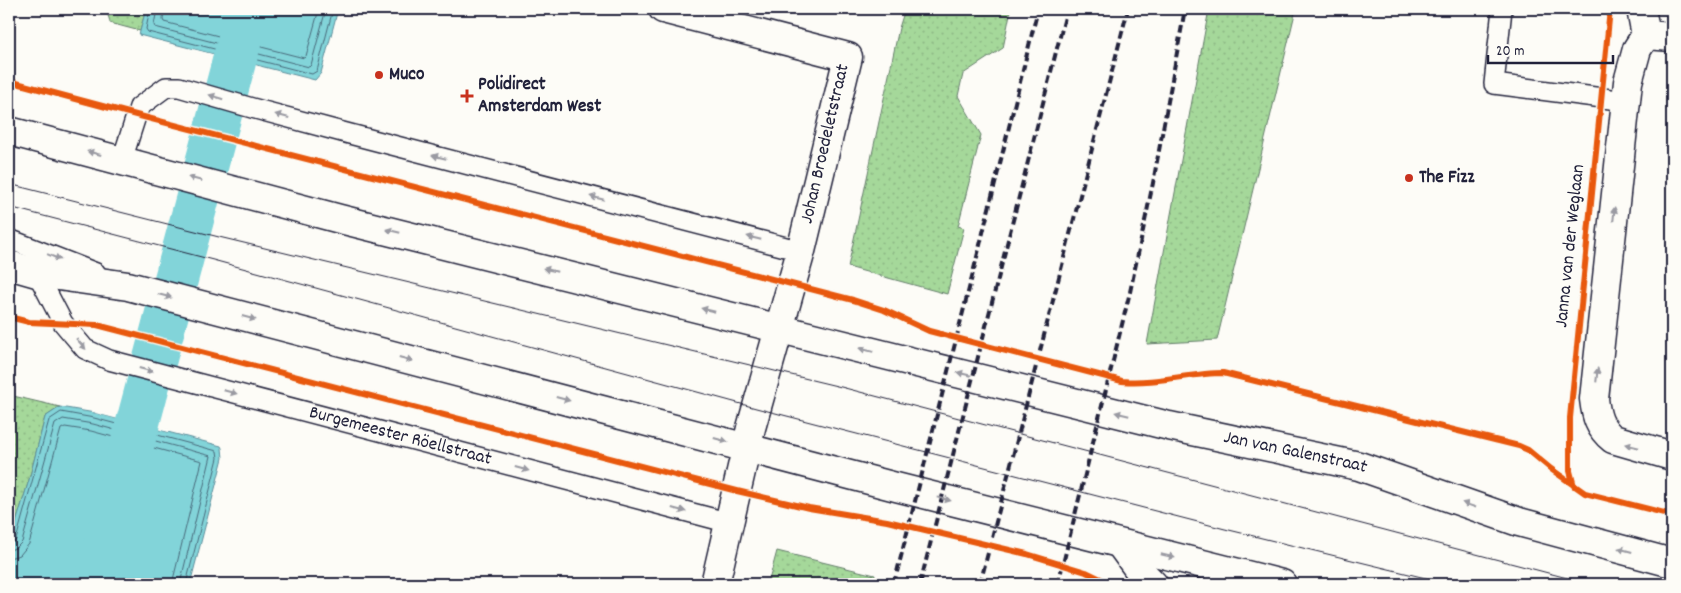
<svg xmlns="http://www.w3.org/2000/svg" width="1681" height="593" font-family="Dekko,sans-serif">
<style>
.grass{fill:url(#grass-dots);stroke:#647d6a}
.water{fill:#82d4d9;stroke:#5c8d9a}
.pier{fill:#fdfcf7}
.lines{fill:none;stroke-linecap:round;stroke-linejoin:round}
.shore{stroke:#48697a;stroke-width:1}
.canal{stroke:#82d4d9;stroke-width:44}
.service-casing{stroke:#22223b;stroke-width:22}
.minor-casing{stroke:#22223b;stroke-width:31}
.secondary-casing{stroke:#22223b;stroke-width:31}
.service{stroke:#fdfcf7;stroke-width:19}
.minor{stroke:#fdfcf7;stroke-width:28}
.secondary{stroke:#fdfcf7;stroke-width:28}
.tram{stroke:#22223b;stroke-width:1}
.rail{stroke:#22223b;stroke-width:4;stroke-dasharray:8 4;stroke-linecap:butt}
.cycleway-casing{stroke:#fdfcf7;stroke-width:9}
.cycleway{stroke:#e8590c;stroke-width:6}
.oneway{fill:#9a9aa2}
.poi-dot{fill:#c8321e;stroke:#fdfcf7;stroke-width:2}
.labels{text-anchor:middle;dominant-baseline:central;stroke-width:5;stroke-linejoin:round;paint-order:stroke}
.poi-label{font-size:19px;font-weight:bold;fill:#22223b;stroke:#fdfcf7;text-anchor:start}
.street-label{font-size:19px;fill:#22223b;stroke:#fdfcf7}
</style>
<defs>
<pattern id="grass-dots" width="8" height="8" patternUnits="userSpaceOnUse" patternTransform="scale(1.25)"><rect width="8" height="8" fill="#a5d89a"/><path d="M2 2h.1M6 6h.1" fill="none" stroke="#8eb986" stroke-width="1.8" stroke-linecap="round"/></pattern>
</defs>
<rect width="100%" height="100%" fill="#fdfcf7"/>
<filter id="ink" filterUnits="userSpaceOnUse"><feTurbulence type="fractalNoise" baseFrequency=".02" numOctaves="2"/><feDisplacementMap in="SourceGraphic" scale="10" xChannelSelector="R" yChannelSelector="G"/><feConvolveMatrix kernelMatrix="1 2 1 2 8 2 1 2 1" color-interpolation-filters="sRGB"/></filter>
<g filter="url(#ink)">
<path class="grass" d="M99,9h47l-6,22 -30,-8c-1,-7 -3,-12 -11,-14z
M905,9h106l-8,39 -40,26 -5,22 23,39 -23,91 6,2 -17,66 -99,-27 51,-239z
M1209,9h87l-79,331 -70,4z
M9,395l51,12 -15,10 -16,63 -20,66z
M777,551l98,24 -2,9h-105z"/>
<path class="water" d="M146,9h192l-17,64 -6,7 -176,-45z
M60,407l35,6 126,33 1,2 1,10 -33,126h-181v-38l20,-66 16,-63z"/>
<path class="pier" d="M189,48l73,19v2l-73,-19z
M96,411l74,19 -1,2 -74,-19z"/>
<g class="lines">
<path class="shore" d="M150,9l-4,20 2,3 164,42 5,-3 16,-62
M157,9l-3,16 1,2 154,40 2,-2 15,-56
M164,9l-1,11 1,2 140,36 2,-2 13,-47
M9,544l4,-1 3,-3 33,-120 12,-8 33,6 123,33 1,7 -32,126
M9,550l7,-2 6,-6 33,-118 8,-5 30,5 118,32 -31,128
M9,558l11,-3 9,-11 32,-115 4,-2 26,4 111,30 -30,123"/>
<path class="canal" d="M95,584l153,-575"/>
<defs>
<g id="service">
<path d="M1502,9l-8,75 132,17"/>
<path d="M122,160l17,-53 27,-20h13l73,21 94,25 455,118"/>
<path d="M9,239l87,34"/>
<path id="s1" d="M37,273l26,50 22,26 24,11 621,163"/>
</g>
<path id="minor" d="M663,9l185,48 -47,194 -50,177 -36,156
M1641,9l5,26 -9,14 -9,33 -34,317c2,17 5,29 19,40l59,17
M1646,35l26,2
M1120,544l19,26 14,14"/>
<g id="secondary">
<path id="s2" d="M9,131l331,88 829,207 190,40 160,56 153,41"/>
<path d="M9,265l28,8 91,13 768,201 386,97"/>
</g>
</defs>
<use href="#service" class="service-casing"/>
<use href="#minor" class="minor-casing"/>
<use href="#secondary" class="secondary-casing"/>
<use href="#service" class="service"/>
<use href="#minor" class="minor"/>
<use href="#secondary" class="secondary"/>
<path class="tram" d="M9,184l210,53 622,150 749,197
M9,207l204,53 543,148 469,121 225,55"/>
<path class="rail" d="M894,584l84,-331 60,-244
M920,584l147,-575
M980,584l148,-575
M1058,584l72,-292 23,-109 32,-174"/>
<defs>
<path id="cycleway" d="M9,81l127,34 717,185 31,10 45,21 193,50c34,3 68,-8 101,-8l296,73 9,4 23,19 34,24 87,22
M9,317l20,5 68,3 640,166 72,17 78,13 140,33 59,18 25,12
M1574,486l-4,-15v-53l40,-409"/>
</defs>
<use href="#cycleway" class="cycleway-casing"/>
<use href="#cycleway" class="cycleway"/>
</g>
<defs><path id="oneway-solid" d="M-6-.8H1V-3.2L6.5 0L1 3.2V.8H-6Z" transform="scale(1.25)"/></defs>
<g class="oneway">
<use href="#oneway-solid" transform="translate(216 97) rotate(-163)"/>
<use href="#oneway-solid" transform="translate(282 116) rotate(-165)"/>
<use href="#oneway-solid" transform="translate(94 153) rotate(-165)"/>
<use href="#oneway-solid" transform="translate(439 157) rotate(-166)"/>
<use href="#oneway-solid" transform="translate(195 179) rotate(-165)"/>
<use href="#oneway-solid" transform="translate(597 198) rotate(-166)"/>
<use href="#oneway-solid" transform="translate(1614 214) rotate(-84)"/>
<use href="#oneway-solid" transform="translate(393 231) rotate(-166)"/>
<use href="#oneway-solid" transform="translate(754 238) rotate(-166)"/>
<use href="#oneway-solid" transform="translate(54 257) rotate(22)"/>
<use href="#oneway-solid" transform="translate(550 270) rotate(-166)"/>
<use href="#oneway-solid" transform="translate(165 296) rotate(15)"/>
<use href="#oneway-solid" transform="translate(708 310) rotate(-166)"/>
<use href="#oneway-solid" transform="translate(249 318) rotate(15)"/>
<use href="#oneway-solid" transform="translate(81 344) rotate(48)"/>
<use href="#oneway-solid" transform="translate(866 350) rotate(-166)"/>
<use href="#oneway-solid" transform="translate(406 359) rotate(15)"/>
<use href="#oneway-solid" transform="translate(146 370) rotate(15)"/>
<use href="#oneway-solid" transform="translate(964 374) rotate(-166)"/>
<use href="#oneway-solid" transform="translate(1597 375) rotate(-84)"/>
<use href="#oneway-solid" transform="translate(230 392) rotate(15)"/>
<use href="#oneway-solid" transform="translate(563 399) rotate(15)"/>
<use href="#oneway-solid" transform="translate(1122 414) rotate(-166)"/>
<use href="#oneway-solid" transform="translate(721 440) rotate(15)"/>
<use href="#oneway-solid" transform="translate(1632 446) rotate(-166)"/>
<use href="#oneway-solid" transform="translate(522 469) rotate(15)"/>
<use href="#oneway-solid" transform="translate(944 499) rotate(14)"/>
<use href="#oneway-solid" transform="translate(1469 505) rotate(-161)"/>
<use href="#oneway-solid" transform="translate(679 510) rotate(15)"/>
<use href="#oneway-solid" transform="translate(1625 550) rotate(-165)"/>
<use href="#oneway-solid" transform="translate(1168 556) rotate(14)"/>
</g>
</g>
<g class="poi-dot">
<circle cx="379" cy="75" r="5"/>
<path d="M464.5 88.5h5v5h5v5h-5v5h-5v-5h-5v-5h5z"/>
<circle cx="1409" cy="178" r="5"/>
</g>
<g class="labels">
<g class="poi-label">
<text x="389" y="75">Muco</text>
<text x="478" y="85">Polidirect<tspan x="478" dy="22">Amsterdam West</tspan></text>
<text x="1419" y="178">The Fizz</text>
</g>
<g class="street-label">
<text transform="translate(826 144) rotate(-77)">Johan Broedeletstraat</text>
<text transform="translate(1571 246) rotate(-84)">Janna van der Weglaan</text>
<text stroke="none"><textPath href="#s1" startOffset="418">Burgemeester Röellstraat</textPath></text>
<text stroke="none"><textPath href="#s2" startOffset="1326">Jan van Galenstraat</textPath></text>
</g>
</g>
<rect width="1681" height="593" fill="none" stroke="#fdfcf7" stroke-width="30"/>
<rect x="15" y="15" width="1651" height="563" fill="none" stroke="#22223b" stroke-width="2" filter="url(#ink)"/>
<path d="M1488 55v8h125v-8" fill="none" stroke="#22223b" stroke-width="2.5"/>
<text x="1496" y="55" font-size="15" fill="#22223b" stroke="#fdfcf7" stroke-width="4" paint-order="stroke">20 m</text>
</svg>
